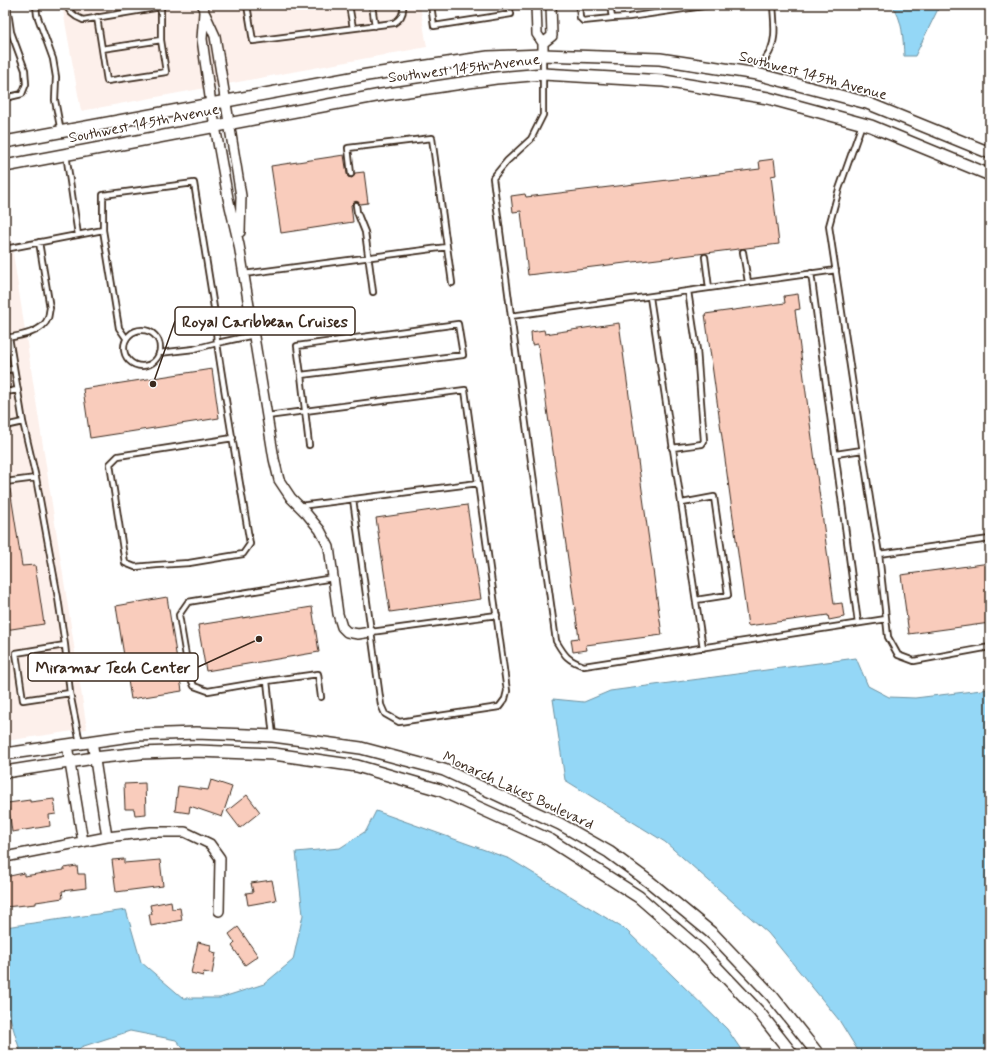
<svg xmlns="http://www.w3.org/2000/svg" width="995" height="1059" font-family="Mynerve,sans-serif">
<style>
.built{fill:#fdf0eb}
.water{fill:#94d7f6;stroke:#7092a0}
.building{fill:#f9ccbc;stroke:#3b2a1e}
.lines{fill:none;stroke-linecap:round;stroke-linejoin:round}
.service-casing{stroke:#3b2a1e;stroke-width:8}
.minor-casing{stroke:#3b2a1e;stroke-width:12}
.tertiary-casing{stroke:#3b2a1e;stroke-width:14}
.service{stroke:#fff;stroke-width:4.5}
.minor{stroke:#fff;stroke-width:9}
.tertiary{stroke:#fff;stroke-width:11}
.labels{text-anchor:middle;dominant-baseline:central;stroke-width:3.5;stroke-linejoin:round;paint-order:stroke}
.street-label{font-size:15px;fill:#3b2a1e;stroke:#fff}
.leader{fill:none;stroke:#3b2a1e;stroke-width:1.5}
.callout-dot{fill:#3b2a1e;stroke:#fff;stroke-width:1.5}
.callout{fill:#fff;stroke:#3b2a1e;stroke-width:1.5}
.callout-label{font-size:16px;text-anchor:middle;font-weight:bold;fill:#3b2a1e}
</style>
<rect width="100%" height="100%" fill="#fff"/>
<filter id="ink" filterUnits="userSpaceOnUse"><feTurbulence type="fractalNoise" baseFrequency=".025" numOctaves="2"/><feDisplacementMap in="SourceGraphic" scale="8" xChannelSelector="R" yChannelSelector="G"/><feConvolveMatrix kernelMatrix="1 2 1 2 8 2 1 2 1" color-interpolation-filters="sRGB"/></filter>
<g filter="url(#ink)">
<path class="built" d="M62,5h358l7,42 -346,64z
M5,208h1l81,521 -82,12z"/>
<path class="water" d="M892,5h48l-25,51h-11c-1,-18 -1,-36 -12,-51z
M856,658l12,28 21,11 26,1 75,-9v353l-4,12h-126l-21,-34 -71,-87 -103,-91 -100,-62 -12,-81 31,3 26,-11z
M376,811l134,48 116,71 101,99 17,25h-556l-12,-14 -46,-9 -49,16 -5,7h-55l-16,-53v-74l121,-17 15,52 42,36h37l44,-14 29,-24 10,-45 -7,-63 44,-4 26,-17z"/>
<path class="building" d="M344,155l3,19 1,3 4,1 2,-2 1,-3 9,-1 4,31 -8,1 -4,-3 -5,4 2,17 -72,11 -10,-67z
M774,159l2,16 -5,1 8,68 -251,31 -7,-64 -8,1 -2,-16 14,-2 1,3 234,-28 -1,-8z
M798,294l2,15 -5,1 39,294 8,-1 2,14 -15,3 -1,-5 -80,11 -43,-312 80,-11 -1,-7z
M619,323l43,312 -76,10 1,5 -14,2 -2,-13 8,-1 -41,-294 -6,1 -1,-13 13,-2 1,4z
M212,369l7,49 -129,20 -7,-49z
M5,489h5l12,77 13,-1 9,59 -39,6z
M467,505l14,94 -91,13 -14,-94z
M990,563v60l-81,11 -8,-59z
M167,597l15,94 -51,8 -15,-93z
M312,607l7,45 -113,19 -8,-46z
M211,780l21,7 -10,30 -32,-11 -1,7 -14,-2 3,-25 30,4z
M145,783l1,31 -11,1 -1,-6h-9l-1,-25z
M247,795l13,17 -20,16 -13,-17z
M54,799l2,15 -7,1 1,11 -38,6 -4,-29 22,-3v2z
M124,859v4l36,-3 3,26 -47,6 -4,-32z
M77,866l1,8h7l1,14 -24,3 1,7 -27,4v2l-31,3v-30l19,-4v3l40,-6v-2z
M272,880l4,20 -28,5 -2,-12 7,-1 -2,-9z
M171,901l1,8 8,-1 2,12 -31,6 -2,-12h3l-2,-9z
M238,927l20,29 -13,9 -13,-19 3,-3 -6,-9z
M198,942l13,3 -1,6 6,2 -4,21 -8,-2 -1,4 -12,-3z"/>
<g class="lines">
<defs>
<path id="service" d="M36,5l1,10 16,44 3,18 -1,23 6,32
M67,5c2,8 8,12 16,15l78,-13
M247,5l6,36 141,-18c7,-4 10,-9 9,-18
M349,5l4,23
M372,5l3,21
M431,5l3,21 77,-12 -2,-9
M579,5l1,13 3,3 29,-3
M610,5l2,13 17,-1 81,-12
M97,17l10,64 59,-9 -5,-32v-35
M102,49l59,-9
M543,56v59l-12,24 -24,22 -14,17 18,138 45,325c9,15 11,19 28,25l302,-47
M753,73c4,-7 8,-10 13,-15 12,-16 8,-35 7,-53
M5,98l17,-4 4,-10 -1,-14 -14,-38 -4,-27
M862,124l-23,65 -10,37 41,273 9,55 9,83 10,18 16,6 76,-14
M66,154l12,81
M351,174l-3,-26 84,-10 20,145
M356,205l1,7 8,20 8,60
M103,230v-35l91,-12 21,131 2,29 -23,6 -35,4
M5,249l98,-19 16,98 7,10
M743,252l5,30
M705,257l4,31
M811,273l47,350
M244,274l203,-27
M650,297c17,117 35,234 53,351
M511,316l325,-46
M124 348a18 18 0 1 1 36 0a18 18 0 1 1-36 0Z
M5,338c13,-2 38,-5 43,-20 1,-3 1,-7 2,-10l-11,-66
M5,370l9,-1
M301,375l-4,-29 161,-22 5,31 -162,20 8,70
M5,392l13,-2
M267,416l198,-26 42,301 -2,8 -6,8 -100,15 -14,-8 -4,-9 -28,-206
M5,426l18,-4
M233,438l-115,18 -8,8 15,99 10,4 22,-2 32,-2 54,-9 7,-10c-11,-67 -23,-134 -33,-201l37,-8
M672,448l30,-4 2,-3 -7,-91 -9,-59
M836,454l26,-4
M36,478l22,120 7,47 5,48 10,50
M5,482l31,-4 -13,-56 -14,-85
M682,503l32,-6 14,98 -32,5
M300,506l178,-23
M879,554l111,-15
M371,632l126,-17
M65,645l-49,8 7,47 47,-7
M267,681l51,-7 3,23
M273,736l-6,-55 -59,10 -14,-5 -5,-12 -10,-59 9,-13 145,-24"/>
<path id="minor" d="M203,5l1,7 -2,27 9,65 17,94 11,47 35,214 5,21 12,18 15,15 14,17 9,17 9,67 4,13 5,5 11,2 13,-2
M536,5l1,29 6,9v12
M205,14l10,22 26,160 -1,36
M543,43l9,-7 -1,-31
M92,741l15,96
M67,745l16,97
M5,857l102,-20 44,-5h34l25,12 10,14 -1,53"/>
<path id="tertiary" d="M5,142l362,-67 121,-18 55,-2 117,4 97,15 110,29 123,50
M5,166l376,-71 115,-17 47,-4 121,7 104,17 103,28 119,49
M5,754l132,-19 59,-2 77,3 88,12 83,22 116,54 49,28 42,31 63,52 58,61 46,58
M5,772l89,-14 47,-5 56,-2 77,3 83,12 83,24 110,50 89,57 62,54 58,61 33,42"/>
</defs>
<use href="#service" class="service-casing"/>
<use href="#minor" class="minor-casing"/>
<use href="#tertiary" class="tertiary-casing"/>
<use href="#service" class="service"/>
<use href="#minor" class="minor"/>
<use href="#tertiary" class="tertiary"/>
</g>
</g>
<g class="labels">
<g class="street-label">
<text transform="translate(464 69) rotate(-7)">Southwest 145th Avenue</text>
<text transform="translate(813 76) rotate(15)">Southwest 145th Avenue</text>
<text transform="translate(144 124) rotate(-11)">Southwest 145th Avenue</text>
<text transform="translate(518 791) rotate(25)">Monarch Lakes Boulevard</text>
</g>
</g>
<path class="leader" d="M153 384L175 321M259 639L198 667"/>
<g class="callout-dot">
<circle cx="153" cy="384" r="4"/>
<circle cx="259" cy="639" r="4"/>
</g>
<g class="callout">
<rect x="175" y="307" width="180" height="28" rx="4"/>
<rect x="28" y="653" width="170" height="28" rx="4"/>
</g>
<g class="callout-label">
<text x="265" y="327">Royal Caribbean Cruises</text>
<text x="113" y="673">Miramar Tech Center</text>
</g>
<rect width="995" height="1059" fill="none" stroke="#fff" stroke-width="20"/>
<rect x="10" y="10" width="975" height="1039" fill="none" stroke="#3b2a1e" stroke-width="1.5" filter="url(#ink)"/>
</svg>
